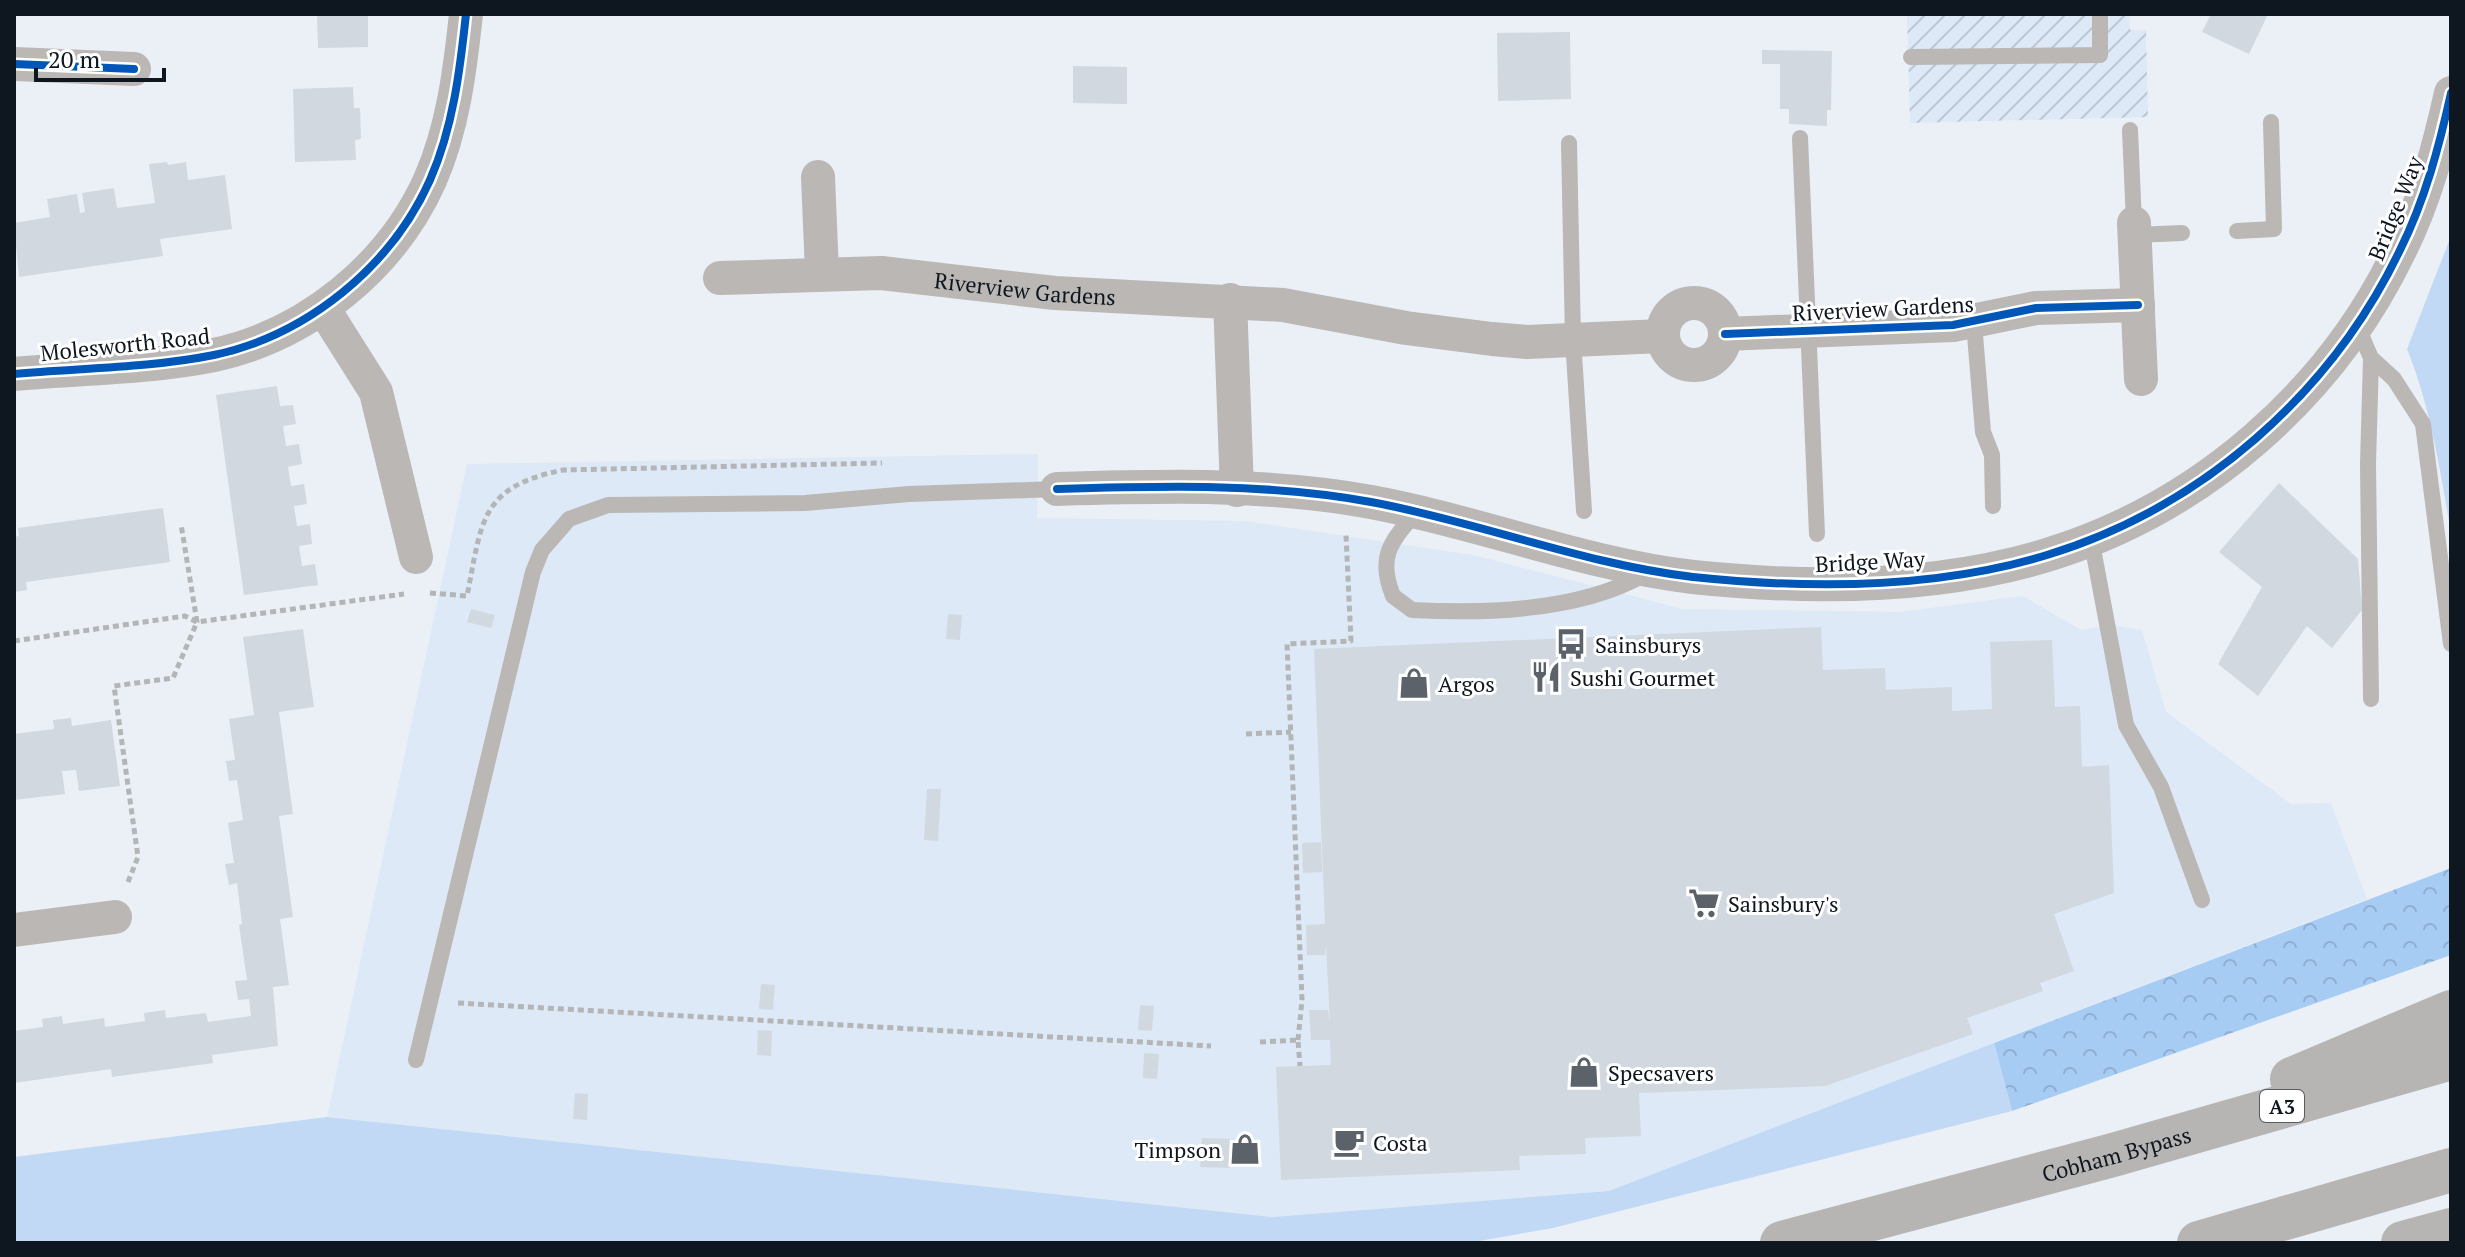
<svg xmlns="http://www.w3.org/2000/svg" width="2465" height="1257" font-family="'PT Serif',serif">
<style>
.built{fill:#dde9f7}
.industrial{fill:url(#industrial-furrows)}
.grass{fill:#c1d9f5}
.forest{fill:url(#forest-crowns)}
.building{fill:#d1d8e0}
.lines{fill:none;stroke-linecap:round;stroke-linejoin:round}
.path{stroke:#b4b5b6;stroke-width:5;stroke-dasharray:6 4;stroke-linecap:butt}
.lane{stroke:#bab7b5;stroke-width:16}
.street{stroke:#bab7b5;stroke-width:34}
.highway{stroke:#b7b4b4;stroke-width:44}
.cycleway-casing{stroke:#fff;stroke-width:13}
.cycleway{stroke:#0057b8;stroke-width:8}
.labels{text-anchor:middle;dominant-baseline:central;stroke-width:6;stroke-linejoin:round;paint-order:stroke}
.shield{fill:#fff;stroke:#565c62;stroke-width:2}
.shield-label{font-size:20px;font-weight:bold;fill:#0e161f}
.street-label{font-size:22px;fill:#0e161f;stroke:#fff}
.poi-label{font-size:22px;fill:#0e161f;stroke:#fff;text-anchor:start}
</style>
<defs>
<pattern id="industrial-furrows" width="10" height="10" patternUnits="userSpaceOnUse" patternTransform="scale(2)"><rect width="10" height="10" fill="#dde9f7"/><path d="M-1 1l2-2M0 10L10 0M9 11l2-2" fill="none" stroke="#bcc7d3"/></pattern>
<pattern id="forest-crowns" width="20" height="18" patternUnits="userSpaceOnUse" patternTransform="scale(2)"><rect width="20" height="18" fill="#a7ccf4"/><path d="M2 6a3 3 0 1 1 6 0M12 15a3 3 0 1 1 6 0" fill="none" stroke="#8faed1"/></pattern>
</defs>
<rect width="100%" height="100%" fill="#eaf0f6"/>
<path class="built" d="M1038,454l-1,64 208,3 228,34 210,54 216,3 124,-16 58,34 29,-5 32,5 24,82 125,92 40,-1 36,96 -758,292 -337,26 -945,-100 140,-653z"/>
<path class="industrial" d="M1907,14h222l1,16h16l2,87 -238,6z"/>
<path class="grass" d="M2451,236v297c-11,-63 -20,-125 -44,-184z
M1994,1043l18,68 -459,117 -85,15h-1454v-86l313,-40 945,100 337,-26z"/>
<path class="forest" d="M2451,868v87l-439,156 -18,-68z"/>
<path class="building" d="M317,14h51v33l-50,1z
M2211,14h57l-19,40 -47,-22z
M1570,32l1,67 -73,2 -1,-68z
M1762,50l70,1 -1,59h-4v16l-38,-2v-15h-9v-45h-18z
M1073,66l54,1v37l-54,-1z
M353,87l1,21h6l1,31 -6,1 1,20 -61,2 -2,-73z
M167,162l1,3 18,-3 2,18 37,-5 7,54 -72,10 3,17 -144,21 -5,-54 36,-6 -3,-18 30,-5 3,19 5,-1 -3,-19 32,-5 3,20 38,-5 -6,-39z
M277,386l3,20 13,-1 3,19 -13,2 3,20 13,-2 3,20 -14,3 3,19 13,-2 3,20 -13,2 3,20 13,-2 2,20 -13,2 3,20 13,-2 3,21 -74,10 -28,-200z
M2279,483l79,76 4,51 -30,38 -25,-22 -49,70 -40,-32 44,-77 -43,-35z
M163,508l7,54 -144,20 1,8 -13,2v-55l5,-1 -1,-8z
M471,609l24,6 -4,13 -24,-6z
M948,614l14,1 -2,25 -14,-1z
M1821,627l2,43 62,-2 1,22 66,-3v24l40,-2 -2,-67 62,-2 3,67 25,-1 2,61 27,-2 5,128 -60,21 20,57 -34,12 3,8 -76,27 6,16 -148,52 -186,7 2,43 -56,2 1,16 -67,2 1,14 -239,10 -5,-113 55,-2 -1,-25h-19l-2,-30h19l2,14 -4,-80 -1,11h-18l-1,-30 19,-1 -11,-275z
M303,629l11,78 -35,5 14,102 -14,2 14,101 -13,2 9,66 -16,2 5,59 -66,9 1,8 -101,14 -1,-8 -97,14v-52l29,-4 -1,-8 20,-3 1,8 41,-6 1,9 40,-6 -1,-8 21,-3 1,8 40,-5 2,9 43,-6 -2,-17 -11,1 -3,-19 12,-1 -8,-55 3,-1 -5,-41 -8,2 -4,-21 9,-1 -6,-40 15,-3 -6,-40 -8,1 -3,-20 9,-1 -6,-41 25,-4 -11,-78z
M71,718l1,8 39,-6 9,66 -41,5 -3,-21 -14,1 3,23 -51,6v-66l40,-5 -1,-9z
M927,789h14l-3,52 -14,-1z
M1321,842l1,30 -19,1 -1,-30z
M761,984l14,1 -2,25 -14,-1z
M1140,1005l14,1 -2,25 -14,-1z
M758,1030l14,1 -1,25 -14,-1z
M1144,1053l15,1 -2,25 -14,-1z
M575,1093l13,1 -1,26 -14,-1z
M1202,1138l58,2 -2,21 -28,-3v10l-30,-1z"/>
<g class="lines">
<path class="path" d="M430,593l37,3c15,-74 12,-109 96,-126l319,-7
M14,641l171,-25 12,6 207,-28
M1246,734l45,-2
M128,882l10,-25 -24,-171 59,-8 24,-56 -16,-98
M458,1003l753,43
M1298,1040l4,-40 -15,-356 64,-3 -5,-106
M1260,1042l38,-2 2,26"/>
<path class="lane" d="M1911,57l189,-2v-41
M2130,130l4,93
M1800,138l17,396
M1569,143l4,196 11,172
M2237,231l37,-2 -3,-107
M2135,235l47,-2
M1974,323l9,109 9,23 1,51
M2357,325l14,33 23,21 29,45 28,220
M2371,358l-3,106 3,235
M1416,512c-25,30 -39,44 -23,84l19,14c74,4 169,1 233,-36
M2091,538l35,187 35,62 41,113
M416,1060l117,-488 9,-22 27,-31 39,-14 197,-2 104,-9 148,-5"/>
<g class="street">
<path d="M14,64l120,5"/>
<path d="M818,177l4,95"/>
<path d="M2134,223l7,156"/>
<path id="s1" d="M720,278l161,-5 174,20 228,12 123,23 86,11 35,3 135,-6"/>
<path d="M1230,300l7,190"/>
<circle cx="1694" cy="334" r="31"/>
<path d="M323,308l53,84 40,165"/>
<path d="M1725,334l228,-9 83,-17 102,-3"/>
<path d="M14,374c66,-6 135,-6 200,-19 93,-20 177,-88 216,-175 23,-52 30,-110 36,-166"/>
<path d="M1057,489c103,-3 212,-6 314,13 108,20 212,62 322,75 115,12 243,12 354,-22 154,-47 284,-161 353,-305 25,-50 39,-103 51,-157"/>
<path d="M14,930l101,-13"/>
</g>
<g class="highway">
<path d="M2292,1079l159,-67"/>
<path id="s2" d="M1782,1243l331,-88 338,-97"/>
<path d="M2199,1243l252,-73"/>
<path d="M2403,1243l48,-13"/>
</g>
<defs>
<path id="cycleway" d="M14,64l120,5
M1725,334l228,-9 83,-17 102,-3
M14,374c66,-6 135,-6 200,-19 93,-20 177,-88 216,-175 23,-52 30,-110 36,-166
M1057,489c103,-3 212,-6 314,13 108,20 212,62 322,75 115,12 243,12 354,-22 154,-47 284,-161 353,-305 25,-50 39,-103 51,-157"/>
</defs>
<use href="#cycleway" class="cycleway-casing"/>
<use href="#cycleway" class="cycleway"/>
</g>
<defs>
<symbol id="bus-bare" viewBox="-9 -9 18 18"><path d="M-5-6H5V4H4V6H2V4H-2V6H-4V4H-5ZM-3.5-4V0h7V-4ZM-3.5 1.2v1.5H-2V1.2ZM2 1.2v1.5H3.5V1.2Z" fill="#5b626a" stroke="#fff" stroke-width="2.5" paint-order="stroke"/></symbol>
<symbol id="restaurant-bare" viewBox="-9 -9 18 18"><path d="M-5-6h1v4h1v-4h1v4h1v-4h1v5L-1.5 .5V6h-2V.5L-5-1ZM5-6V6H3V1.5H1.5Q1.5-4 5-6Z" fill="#5b626a" stroke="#fff" stroke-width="2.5" paint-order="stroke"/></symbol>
<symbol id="shop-bare" viewBox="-9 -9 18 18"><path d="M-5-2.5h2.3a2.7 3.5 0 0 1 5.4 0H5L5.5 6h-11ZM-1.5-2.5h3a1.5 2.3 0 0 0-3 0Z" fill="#5b626a" stroke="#fff" stroke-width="2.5" paint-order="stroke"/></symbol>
<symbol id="supermarket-bare" viewBox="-9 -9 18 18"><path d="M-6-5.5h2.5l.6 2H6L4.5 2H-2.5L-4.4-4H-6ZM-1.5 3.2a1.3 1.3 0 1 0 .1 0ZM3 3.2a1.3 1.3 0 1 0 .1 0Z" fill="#5b626a" stroke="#fff" stroke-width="2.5" paint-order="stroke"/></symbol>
<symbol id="cafe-bare" viewBox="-9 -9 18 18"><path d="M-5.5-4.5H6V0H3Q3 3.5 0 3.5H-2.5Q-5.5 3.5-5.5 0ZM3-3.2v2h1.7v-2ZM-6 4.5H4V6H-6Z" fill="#5b626a" stroke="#fff" stroke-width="2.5" paint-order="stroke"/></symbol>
</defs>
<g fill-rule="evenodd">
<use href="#bus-bare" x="1549" y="622" width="44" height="44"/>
<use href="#restaurant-bare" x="1524" y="655" width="44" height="44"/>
<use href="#shop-bare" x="1392" y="661" width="44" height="44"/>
<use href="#supermarket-bare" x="1682" y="881" width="44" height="44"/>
<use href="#shop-bare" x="1562" y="1050" width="44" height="44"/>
<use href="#cafe-bare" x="1327" y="1120" width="44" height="44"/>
<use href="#shop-bare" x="1223" y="1127" width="44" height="44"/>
</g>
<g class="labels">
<rect class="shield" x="2260" y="1090" width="44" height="32" rx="6"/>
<g class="shield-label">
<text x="2282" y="1106">A3</text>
</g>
<g class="street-label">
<text transform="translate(2395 208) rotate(-68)">Bridge Way</text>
<text stroke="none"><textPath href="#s1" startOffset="306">Riverview Gardens</textPath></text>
<text transform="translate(1883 308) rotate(-3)">Riverview Gardens</text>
<text transform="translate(125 344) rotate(-6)">Molesworth Road</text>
<text transform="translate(1870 561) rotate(-3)">Bridge Way</text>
<text stroke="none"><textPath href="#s2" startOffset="346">Cobham Bypass</textPath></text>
</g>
<g class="poi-label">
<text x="1595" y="644">Sainsburys</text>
<text x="1570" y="677">Sushi Gourmet</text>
<text x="1438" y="683">Argos</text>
<text x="1728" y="903">Sainsbury's</text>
<text x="1608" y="1072">Specsavers</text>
<text x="1373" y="1142">Costa</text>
<text x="1221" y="1149" text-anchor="end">Timpson</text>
</g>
</g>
<rect width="2465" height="1257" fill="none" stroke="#0e161f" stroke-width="32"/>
<path d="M36 68v12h128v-12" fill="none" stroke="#0e161f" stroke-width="4"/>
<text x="48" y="68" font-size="24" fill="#0e161f" stroke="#ffffff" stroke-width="6" paint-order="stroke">20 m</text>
</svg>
